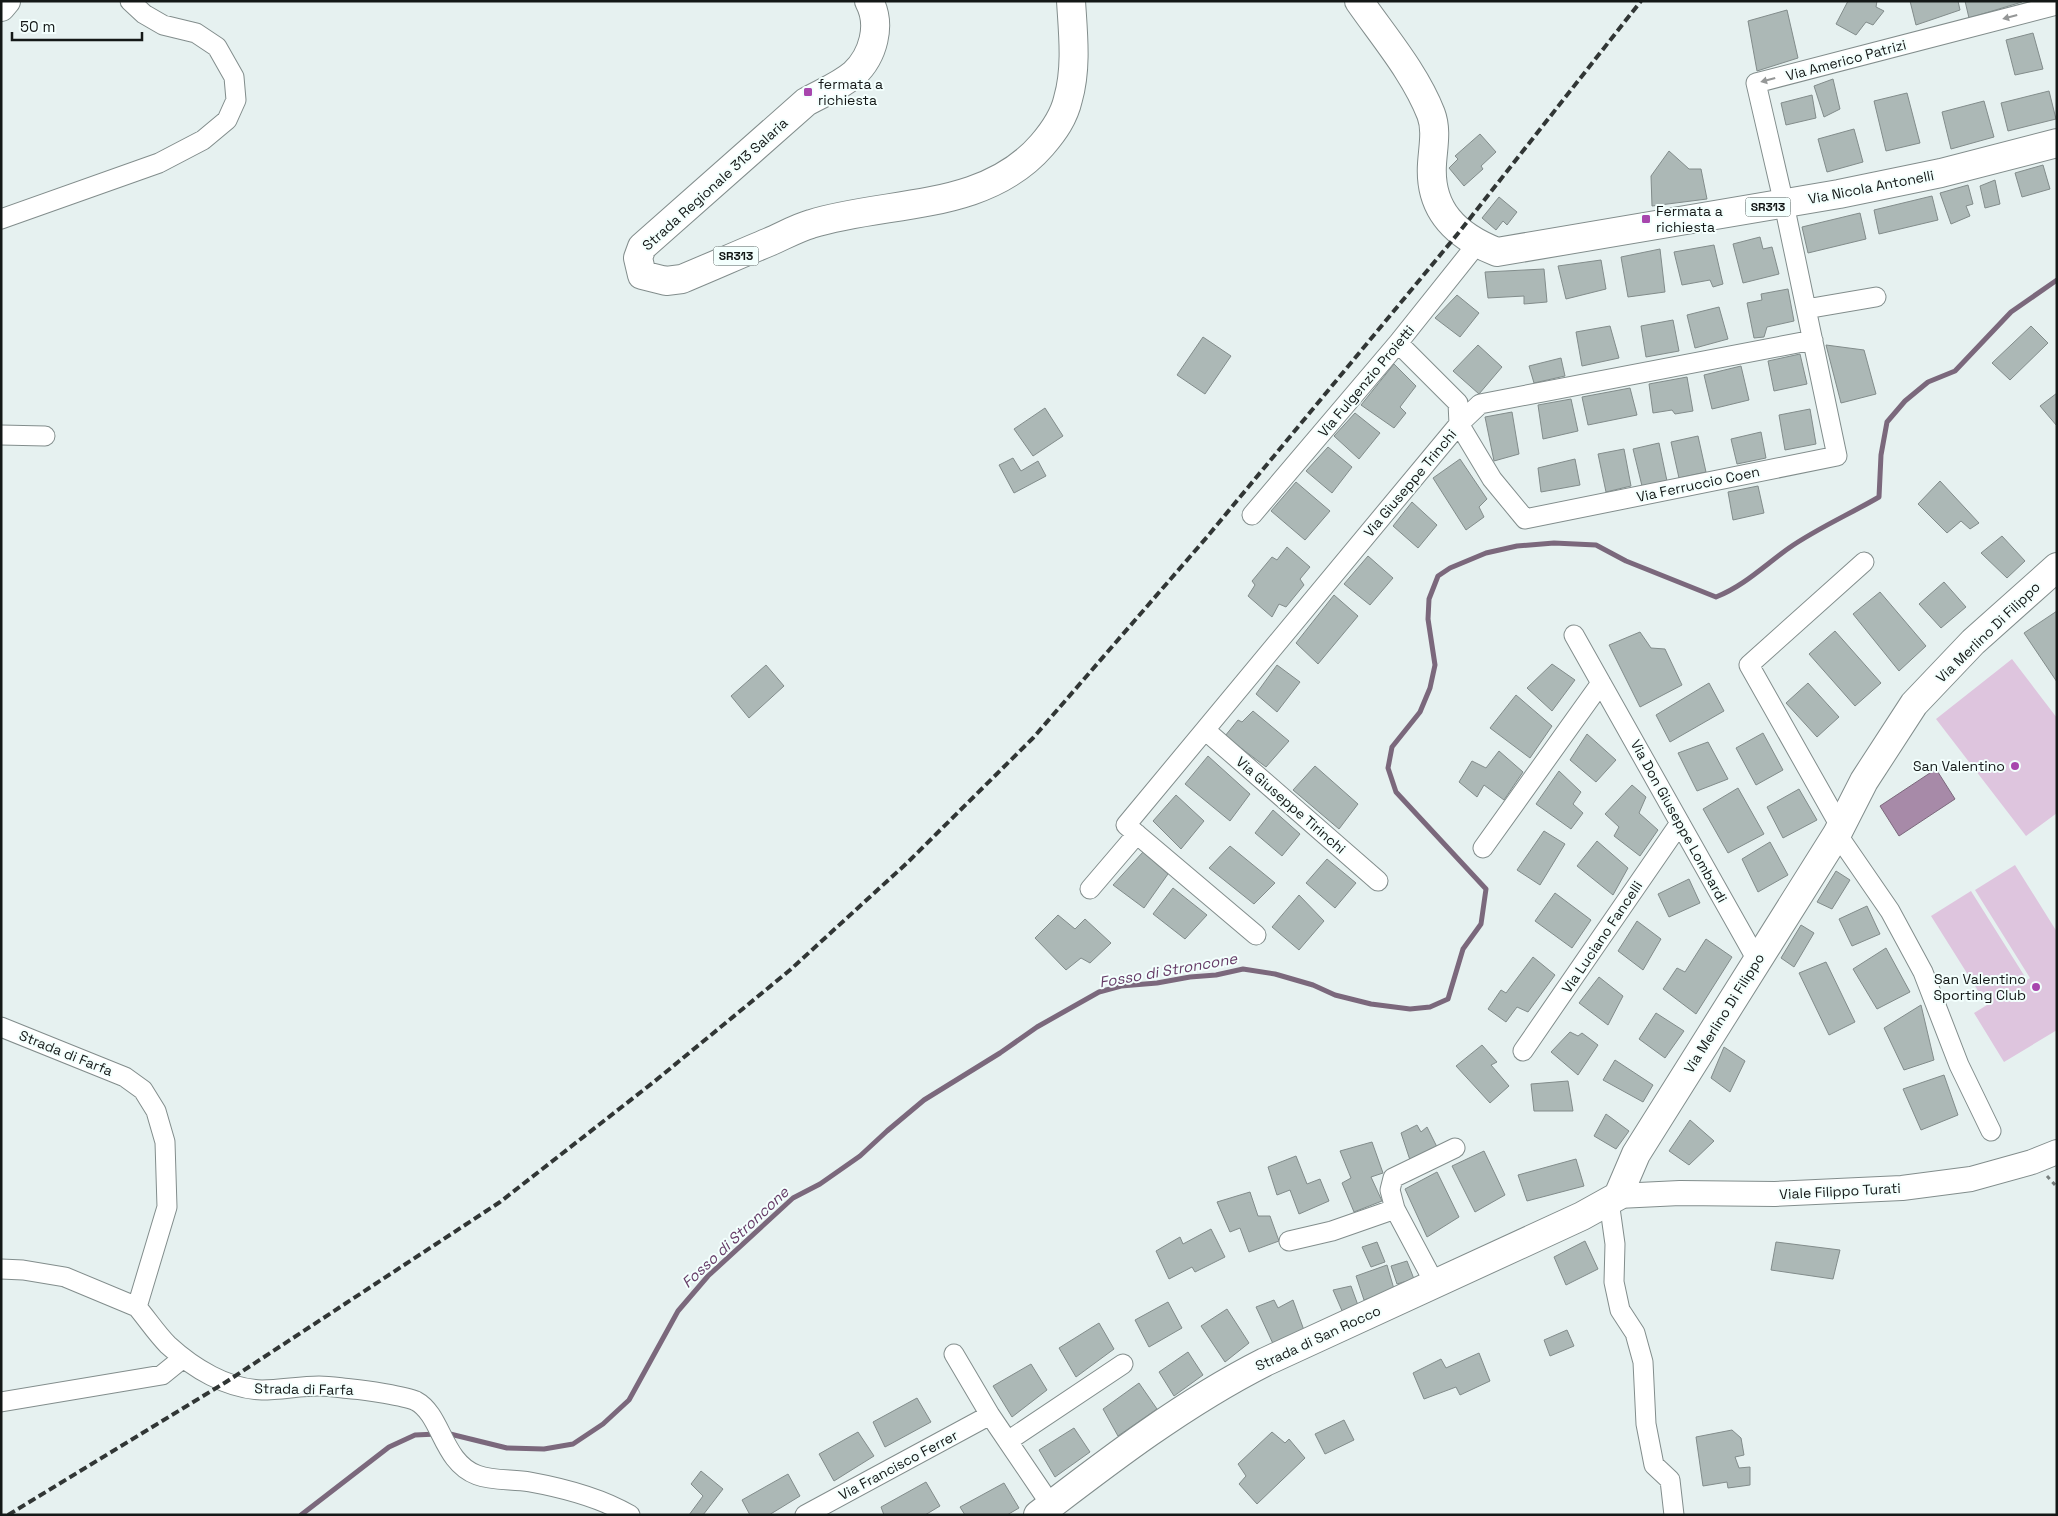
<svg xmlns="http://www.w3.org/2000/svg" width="2058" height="1516" font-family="'Space Grotesk',sans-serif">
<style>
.green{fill:#dec5de}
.water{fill:#a78aa8;stroke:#7b687c}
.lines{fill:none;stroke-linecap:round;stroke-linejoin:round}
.stream{stroke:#7b687c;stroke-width:5}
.building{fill:#acb8b6;stroke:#828c8b}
.minor-casing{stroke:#828d8c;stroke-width:21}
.tertiary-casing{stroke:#828d8c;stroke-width:26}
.secondary-casing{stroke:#828d8c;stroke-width:30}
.primary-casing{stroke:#828d8c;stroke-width:30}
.path{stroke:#79807f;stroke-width:3;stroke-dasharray:4 4;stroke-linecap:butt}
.minor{stroke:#fff;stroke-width:19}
.tertiary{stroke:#fff;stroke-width:24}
.secondary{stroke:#fff;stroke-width:28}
.primary{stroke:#fff;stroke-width:28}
.rail{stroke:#313635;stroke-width:4;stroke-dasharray:8 4;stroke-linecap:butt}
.oneway{fill:#959797}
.poi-dot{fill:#a746ad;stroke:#f3fffd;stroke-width:2}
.labels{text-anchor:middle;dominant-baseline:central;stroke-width:4;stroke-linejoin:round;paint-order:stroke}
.shield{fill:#f3fffd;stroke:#575d5c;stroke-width:1}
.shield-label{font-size:12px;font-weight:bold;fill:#141817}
.street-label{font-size:14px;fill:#141817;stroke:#f3fffd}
.poi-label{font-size:14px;fill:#141817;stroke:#f3fffd;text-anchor:start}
.water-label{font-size:15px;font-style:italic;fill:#663c67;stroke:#f3fffd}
</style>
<rect width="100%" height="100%" fill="#e6f1f0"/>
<path class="green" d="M2012,659l45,59v95l-31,23 -90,-117z
M2015,865l42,67v98l-53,32 -30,-49 13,-8 -56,-89 40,-25 56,89 3,-2 -55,-88z"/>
<path class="water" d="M1936,769l19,30 -56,37 -19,-30z"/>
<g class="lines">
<path class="stream" d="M446,1433l61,15 37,1 29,-5 30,-20 26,-24 49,-89 30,-35 85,-78 27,-14 40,-28 27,-25 37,-31 76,-47 37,-26 62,-35 22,-6 36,-3 33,-6 26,-2 27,-6 32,5 38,11 22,10 36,9 39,5 20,-2 18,-8 15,-50 18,-25 5,-35 -90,-97 -8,-24 4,-21 28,-35 10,-24 5,-23 -7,-46 1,-20 9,-23 12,-8 36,-15 31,-7 37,-3 42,2 30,16 90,36c28,-11 49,-32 73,-49 27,-19 61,-34 90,-51l2,-42 6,-33 18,-21 23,-19 27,-11 56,-59 46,-32
M301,1515l88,-68 26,-12 22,-1"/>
</g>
<path class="building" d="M1848,1h29l-1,6 8,4 -11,14 -7,-3 -10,13 -20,-11z
M1910,1h48l2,9 -44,15z
M1965,1h57v1l-53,16z
M1787,10l11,48 -41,13 -9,-50z
M2033,33l10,36 -28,6 -9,-35z
M1833,79l7,30 -16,8 -10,-31z
M2049,91l7,28 -48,12 -7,-28z
M1907,93l13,50 -34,8 -12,-50z
M1812,95l4,23 -30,7 -5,-22z
M1984,101l10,36 -43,12 -9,-37z
M1854,129l9,33 -36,10 -9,-33z
M1480,134l16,18 -15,14 2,3 -19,17 -15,-18 9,-9 -3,-3z
M1669,151l20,18h12l6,30 -55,7 -1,-30z
M2043,165l7,24 -28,8 -7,-24z
M1995,180l5,24 -15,4 -5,-22z
M1968,185l5,19 -7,2 4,10 -19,8 -11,-31z
M1932,196l6,24 -59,14 -5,-24z
M1499,197l18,15 -10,13 -4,-4 -7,9 -14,-12z
M1860,213l6,26 -58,14 -6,-26z
M1760,237l3,12 9,-2 7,27 -36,9 -10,-39z
M1714,245l9,39 -10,3 -3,-7 -28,5 -8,-33z
M1660,249l5,43 -37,5 -7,-40z
M1601,260l5,29 -40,10 -8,-33z
M1544,269l3,33 -23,2v-8l-36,2 -3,-26z
M1788,289l6,32 -27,6 -3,10 -10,1 -7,-35 15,-3 -1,-6z
M1457,295l22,18 -19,24 -25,-19z
M1719,307l9,32 -33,9 -8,-33z
M1673,320l6,31 -33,6 -5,-31z
M1610,326l9,32 -37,8 -6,-34z
M2031,326l17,17 -38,37 -18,-17z
M1203,337l28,19 -26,38 -28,-19z
M1478,345l24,22 -23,27 -26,-23z
M1826,345l38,5 12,44 -35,9z
M1800,354l7,30 -33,7 -6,-30z
M1561,358l4,18 -31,7 -5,-17z
M1394,364l22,22 -16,21 6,6 -12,15 -33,-23z
M1741,366l8,34 -37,9 -8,-34z
M1687,377l6,34 -18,3 -3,-4 -19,3 -4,-29z
M1630,388l7,27 -49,10 -6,-28z
M2057,393v33l-17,-20z
M1571,399l7,32 -35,8 -5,-34z
M1045,408l18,28 -30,20 -19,-27z
M1810,409l6,35 -31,6 -6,-35z
M1512,412l7,42 -25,7 -9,-44z
M1355,413l25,20 -21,26 -25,-23z
M1761,432l5,26 -29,6 -6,-25z
M1698,436l8,36 -27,6 -8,-36z
M1659,443l8,38 -25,5 -9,-37z
M1328,447l24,20 -20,26 -26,-22z
M1624,449l7,37 -25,6 -8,-38z
M1013,458l8,13 17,-10 8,15 -32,17 -15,-28z
M1460,459l27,40 -8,8 5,10 -18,13 -33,-52z
M1575,459l5,26 -39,7 -3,-24z
M1940,481l39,42 -9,6 -9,-8 -14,12 -29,-29z
M1296,482l34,29 -25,29 -34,-29z
M1758,486l6,27 -31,7 -5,-28z
M1412,502l25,23 -19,23 -25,-22z
M2002,536l23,25 -18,17 -26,-25z
M1287,547l23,20 -10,12 4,6 -18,22 -7,-3 -7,13 -24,-21 7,-11 -3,-4 20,-24 5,3z
M1368,556l25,22 -23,27 -26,-21z
M1944,582l22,25 -25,21 -22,-24z
M1880,592l46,54 -27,25 -46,-57z
M1334,595l24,21 -40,48 -22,-21z
M2057,611v71l-33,-49z
M1835,631l46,52 -26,23 -46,-52z
M1640,632l11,16 14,1 17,36 -42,22 -31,-62z
M1552,664l23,16 -23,31 -25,-23z
M766,665l18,21 -35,32 -18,-22z
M1277,665l23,17 -23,30 -21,-18z
M1709,683l15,28 -54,31 -14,-27z
M1808,683l31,34 -22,20 -31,-34z
M1516,695l36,31 -22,32 -40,-30z
M1253,711l36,30 -23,26 -41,-31 13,-16 4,2z
M1763,733l20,37 -27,15 -20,-37z
M1587,734l29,26 -20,22 -26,-22z
M1708,742l20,37 -31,12 -19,-38z
M1499,751l24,21 -19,28 -20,-15 -7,12 -18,-15 13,-21 14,7z
M1208,756l42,38 -20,27 -45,-37z
M1315,766l43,38 -19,25 -46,-39z
M1559,771l22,21 -8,12 10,9 -12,16 -35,-25z
M1632,785l14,12 -7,16 19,17 -18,26 -26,-20 5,-9 -14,-13z
M1738,788l26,46 -36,19 -25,-44z
M1799,789l18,31 -34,18 -16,-31z
M1176,795l28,26 -23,28 -28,-28z
M1273,810l27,24 -18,22 -27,-23z
M1544,831l21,13 -25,41 -23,-15z
M1597,841l31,27 -15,27 -36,-29z
M1770,842l18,33 -30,17 -16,-33z
M1230,846l45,37 -21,21 -45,-36z
M1143,852l25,22 -24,34 -31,-23z
M1327,859l29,24 -21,25 -29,-25z
M1836,871l14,9 -18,29 -15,-7z
M1689,879l11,24 -31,14 -11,-23z
M1173,888l34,27 -22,24 -32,-25z
M1555,893l36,27 -19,28 -37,-27z
M1299,895l25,26 -25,29 -27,-23z
M1867,906l13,28 -28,12 -13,-27z
M1058,915l17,14 10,-10 26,24 -21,20 -9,-5 -15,12 -31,-32z
M1637,921l24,18 -18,31 -25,-19z
M1801,925l13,8 -20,34 -13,-9z
M1706,939l26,18 -36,57 -33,-25 14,-21 8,4z
M1886,948l24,44 -33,17 -24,-40z
M1533,957l22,18 -27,37 -11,-5 -11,15 -18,-13 13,-19 5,3z
M1826,962l29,60 -26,13 -30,-62z
M1599,977l24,19 -15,29 -29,-22z
M1921,1005l13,55 -30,10 -20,-42z
M1656,1013l28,18 -19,27 -26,-19z
M1570,1032l8,4 4,-3 16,12 -20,30 -27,-23z
M1482,1045l15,17 -6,3 18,21 -19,17 -34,-37z
M1724,1047l21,14 -15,31 -19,-14z
M1615,1060l38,25 -10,17 -40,-22z
M1944,1075l14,40 -37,15 -18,-41z
M1568,1081l5,30h-39l-3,-27z
M1606,1114l23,17 -13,18 -22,-13z
M1690,1120l24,21 -25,24 -20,-14z
M1417,1125l4,7 6,-5 10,20 -27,13 -9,-27z
M1372,1142l11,31 -12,4 11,24 -28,11 -12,-29 9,-5 -11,-27z
M1484,1151l21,44 -30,17 -23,-46z
M1296,1156l11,28 13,-5 9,22 -30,13 -9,-24 -13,5 -9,-28z
M1576,1159l8,27 -57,15 -9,-26z
M1437,1172l22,45 -32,20 -22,-48z
M1250,1192l8,24h12l9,25 -30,11 -9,-24 -10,4 -13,-30z
M1211,1229l14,28 -30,15 -3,-5 -23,12 -13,-28 24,-14 3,7z
M1585,1241l13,28 -32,16 -12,-28z
M1377,1242l8,20 -14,5 -9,-20z
M1776,1242l64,8 -7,29 -62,-9z
M1407,1261l7,18 -17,5 -6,-18z
M1387,1265l7,24 -30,11 -8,-24z
M1351,1286l8,22 -16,5 -10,-23z
M1274,1300l4,8 15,-8 12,33 -30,15 -19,-41z
M1168,1302l14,26 -33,19 -14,-27z
M1227,1309l22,34 -24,19 -24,-36z
M1099,1323l15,26 -38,28 -17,-29z
M1567,1330l7,16 -24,10 -6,-16z
M1188,1352l15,23 -29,21 -15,-24z
M1479,1353l11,28 -30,14 -4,-8 -32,12 -11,-26 28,-14 5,9z
M1031,1364l16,26 -35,27 -19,-31z
M1139,1383l18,26 -39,27 -15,-27z
M917,1398l14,24 -46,25 -12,-25z
M1344,1420l10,20 -29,14 -10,-20z
M1074,1428l16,24 -35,25 -16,-27z
M1732,1430l9,8 3,17 -9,2 4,11 11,-1v18l-22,3 -1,-6 -24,4 -7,-49z
M858,1432l16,24 -40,25 -15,-27z
M1272,1432l13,11 4,-4 16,19 -48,46 -18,-20 7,-8 -8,-12z
M701,1471l22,18 -20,26h-14l14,-19 -12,-12z
M788,1474l12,22 -31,19h-19l-8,-15z
M926,1482l14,24 -15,9h-41l-3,-8z
M1004,1483l15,25 -12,7h-42l-5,-8z"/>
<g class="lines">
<defs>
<path id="minor" d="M1,219l158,-56 44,-23 24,-20 9,-20 -2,-23 -17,-30 -21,-14 -33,-8 -19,-11 -14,-13
M1806,309l70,-12
M1398,343l60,60 1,21 33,55 33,40 312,-63 -53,-252 -28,-121 301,-78
M1,435l44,1
M1252,515l146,-172 79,-99
M1574,635l183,325
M1205,730l173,151
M1840,826l-91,-161 115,-103
M1837,834l53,77 33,61 36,93 32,66
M1483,848l118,-165
M1090,889l47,-55
M1256,935l-130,-110 333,-401 21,-20 333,-64
M1,1027l124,50 18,13 13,21 9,31 2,65 -30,100c10,12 20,27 31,38 25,23 59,44 94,45 19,0 38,-4 57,-4 11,0 22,2 33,3 13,1 53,7 64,12 26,14 26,61 61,74 16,6 36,4 53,7 33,6 71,16 100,33
M1523,1051l157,-228
M1609,1201l6,43 -1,38 6,28 15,23 8,29 3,62 8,41 16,15 4,35
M1289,1241l43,-10 63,-22
M1,1269l22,1 42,7 72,30
M1435,1284l-40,-75 -5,-19 3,-12 62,-30
M954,1354l36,61 61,90
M1,1402l161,-27 21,-17
M1008,1441l115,-77
M805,1515l185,-100"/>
<path id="tertiary" d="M1618,1196l62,-3 95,1 127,-6 69,-9 61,-17 25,-10"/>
<path id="secondary" d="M1038,1515c73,-56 146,-112 227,-153l317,-146 36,-20 18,-42 201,-320 27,-53 50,-77 59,-62 84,-75"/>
<path id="primary" d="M869,1c13,24 4,55 -15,73 -14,12 -32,19 -48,28l-164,145 -4,11 4,17 24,6 16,-2c29,-12 58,-25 87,-37 14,-6 28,-14 42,-18 77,-24 173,-12 231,-79 12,-14 22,-28 26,-46 9,-31 5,-66 3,-98
M1359,1c25,36 56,72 72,113 6,16 2,33 1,50 -3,46 24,72 65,88l342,-58 102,-21 116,-30
M1,7l5,-6"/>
</defs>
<use href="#minor" class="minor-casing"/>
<use href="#tertiary" class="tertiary-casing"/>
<use href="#secondary" class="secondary-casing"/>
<use href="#primary" class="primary-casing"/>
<path class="path" d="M2047,1176l10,11"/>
<use href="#minor" class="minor"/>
<use href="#tertiary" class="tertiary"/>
<use href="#secondary" class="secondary"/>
<use href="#primary" class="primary"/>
<path class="rail" d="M8,1515l218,-133 274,-180 155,-121 135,-111 117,-107 126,-125 174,-201 253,-306 181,-230"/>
</g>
<defs><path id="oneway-solid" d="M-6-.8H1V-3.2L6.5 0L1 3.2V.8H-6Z" transform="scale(1.25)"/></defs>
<g class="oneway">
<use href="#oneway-solid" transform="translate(2010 17) rotate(165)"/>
<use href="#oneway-solid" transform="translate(1768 80) rotate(165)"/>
</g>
<g class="poi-dot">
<rect x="803" y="87" width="10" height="10" rx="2.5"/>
<rect x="1641" y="214" width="10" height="10" rx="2.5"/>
<circle cx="2015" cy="766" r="5"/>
<circle cx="2036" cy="987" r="5"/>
</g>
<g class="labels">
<g class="shield">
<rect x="1745.5" y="197.5" width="45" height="19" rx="4"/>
<rect x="713.5" y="246.5" width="45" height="19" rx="4"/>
</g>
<g class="shield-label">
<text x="1768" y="207">SR313</text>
<text x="736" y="256">SR313</text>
</g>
<g class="street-label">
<text transform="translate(1846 60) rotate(-15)">Via Americo Patrizi</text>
<text transform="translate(715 184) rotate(-42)">Strada Regionale 313 Salaria</text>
<text transform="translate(1871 187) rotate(-11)">Via Nicola Antonelli</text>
<text transform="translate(1366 381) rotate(-50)">Via Fulgenzio Proietti</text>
<text transform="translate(1410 483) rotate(-50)">Via Giuseppe Trinchi</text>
<text transform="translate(1698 484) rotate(-12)">Via Ferruccio Coen</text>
<text transform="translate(1988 632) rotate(-44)">Via Merlino Di Filippo</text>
<text transform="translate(1291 805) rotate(41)">Via Giuseppe Tirinchi</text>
<text transform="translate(1679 821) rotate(61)">Via Don Giuseppe Lombardi</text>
<text transform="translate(1602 937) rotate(-56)">Via Luciano Fancelli</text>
<text transform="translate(1724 1013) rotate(-58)">Via Merlino Di Filippo</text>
<text transform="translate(66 1053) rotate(22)">Strada di Farfa</text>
<text transform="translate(1840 1191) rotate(-3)">Viale Filippo Turati</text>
<text transform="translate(1318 1338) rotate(-25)">Strada di San Rocco</text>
<text transform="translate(304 1389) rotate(1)">Strada di Farfa</text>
<text transform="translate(898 1465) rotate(-28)">Via Francisco Ferrer</text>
</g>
<g class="poi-label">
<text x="818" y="84">fermata a<tspan x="818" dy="16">richiesta</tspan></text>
<text x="1656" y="211">Fermata a<tspan x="1656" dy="16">richiesta</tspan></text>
<text x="2005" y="766" text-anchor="end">San Valentino</text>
<text x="2026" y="979" text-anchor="end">San Valentino<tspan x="2026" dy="16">Sporting Club</tspan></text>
</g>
<g class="water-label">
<text transform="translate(1168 970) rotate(-10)">Fosso di Stroncone</text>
<text transform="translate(735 1237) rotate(-43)">Fosso di Stroncone</text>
</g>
</g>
<rect width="2058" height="1516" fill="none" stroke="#141817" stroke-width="5"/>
<path d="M12 32v8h130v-8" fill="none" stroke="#141817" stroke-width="2.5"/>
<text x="20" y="32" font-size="15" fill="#141817" stroke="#f3fffd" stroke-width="4" paint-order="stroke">50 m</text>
</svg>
